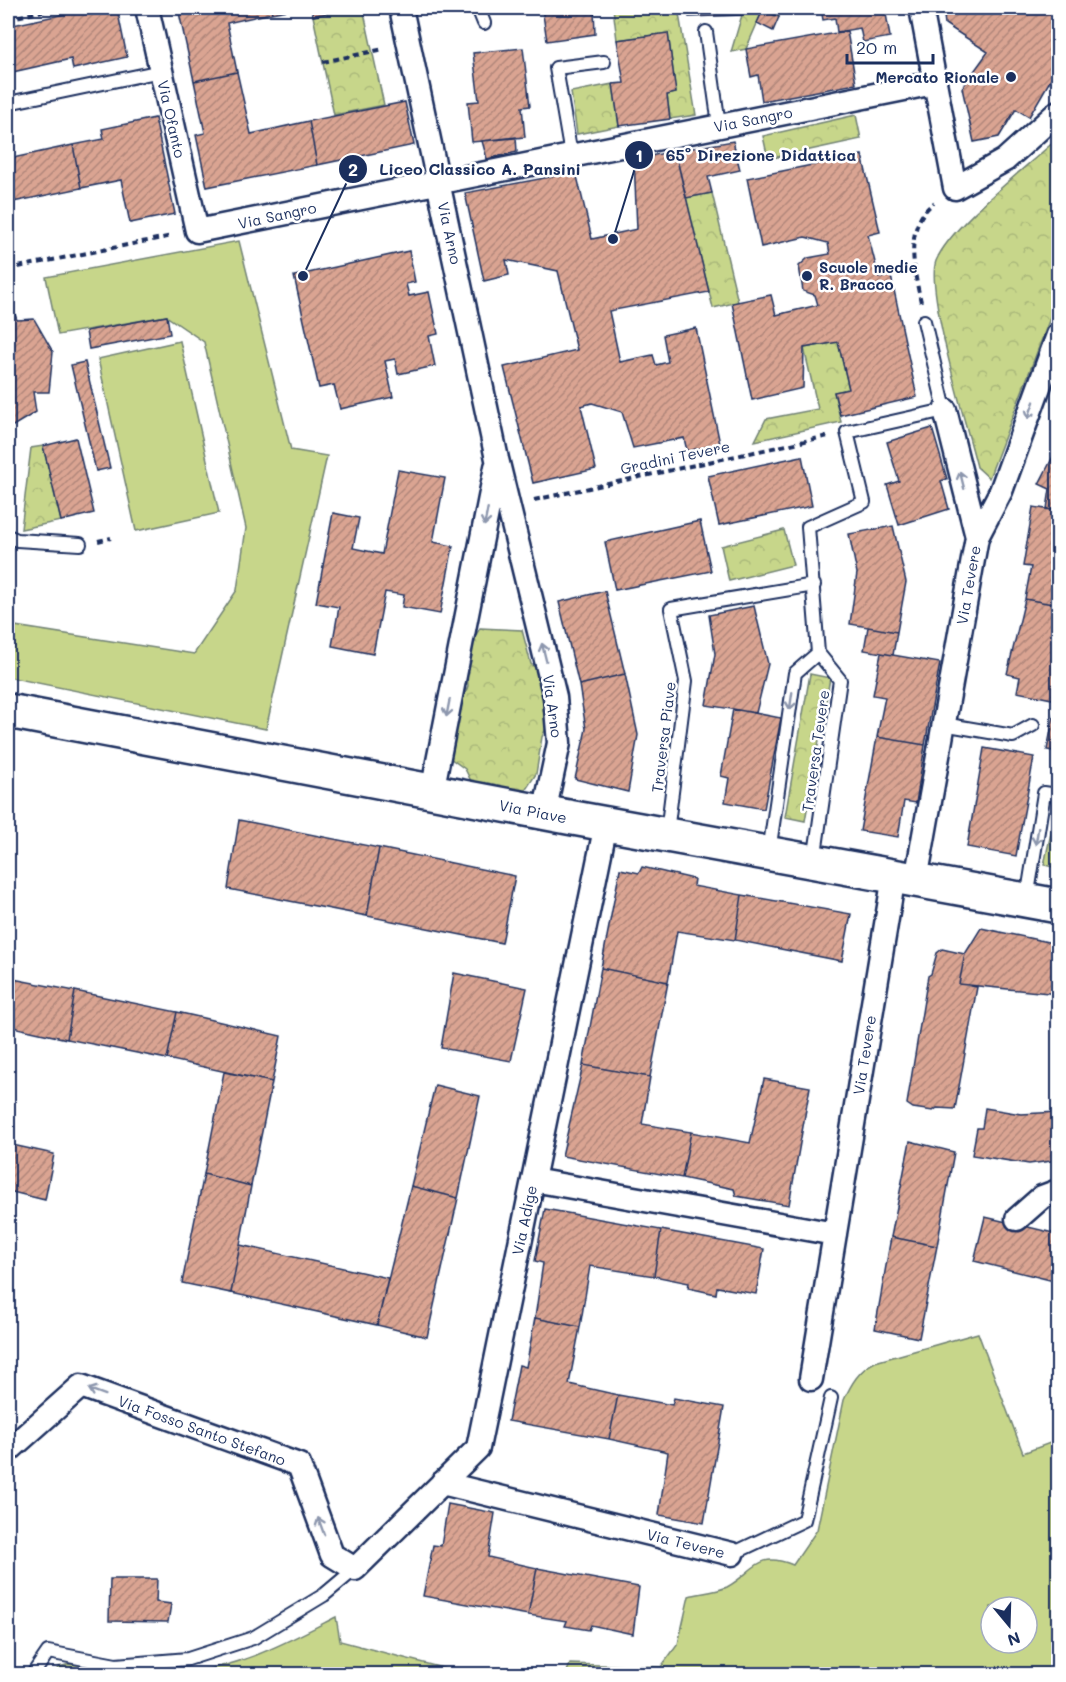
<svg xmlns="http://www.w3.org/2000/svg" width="1066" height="1682" font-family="Mali,sans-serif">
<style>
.grass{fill:#c7d68a;stroke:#718274;stroke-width:1.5;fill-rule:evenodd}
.forest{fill:url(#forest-crowns);stroke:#718274;stroke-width:1.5}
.building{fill:url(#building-hatch);stroke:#1b2f5e;stroke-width:1.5}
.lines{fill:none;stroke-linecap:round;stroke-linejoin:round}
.lane-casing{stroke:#1b2f5e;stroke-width:16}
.street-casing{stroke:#1b2f5e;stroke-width:27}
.secondary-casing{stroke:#1b2f5e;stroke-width:38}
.path{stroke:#1b2f5e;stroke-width:4;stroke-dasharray:6 4.5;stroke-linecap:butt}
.lane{stroke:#fff;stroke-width:12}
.street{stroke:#fff;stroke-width:22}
.secondary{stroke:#fff;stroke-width:33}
.oneway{stroke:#8d97ae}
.poi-dot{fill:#1b2f5e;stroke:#fff;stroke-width:2}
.labels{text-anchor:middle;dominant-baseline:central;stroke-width:5;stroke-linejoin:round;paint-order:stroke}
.poi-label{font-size:15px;font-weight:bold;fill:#1b2f5e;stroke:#fff;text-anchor:end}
.street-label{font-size:15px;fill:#1b2f5e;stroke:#fff}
.leader{fill:none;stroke:#1b2f5e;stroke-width:2}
.callout-dot{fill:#1b2f5e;stroke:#fff;stroke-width:2}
.mark-label{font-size:18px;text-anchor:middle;font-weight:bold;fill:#fff}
.callout-label{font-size:16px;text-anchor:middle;font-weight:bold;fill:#1b2f5e;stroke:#fff;stroke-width:5;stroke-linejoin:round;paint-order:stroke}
</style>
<defs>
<pattern id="forest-crowns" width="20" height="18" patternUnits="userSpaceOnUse" patternTransform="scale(1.5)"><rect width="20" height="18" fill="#c7d68a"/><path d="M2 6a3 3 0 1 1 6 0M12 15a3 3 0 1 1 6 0" fill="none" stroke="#aab87a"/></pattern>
<pattern id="building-hatch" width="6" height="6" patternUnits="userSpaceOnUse" patternTransform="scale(1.5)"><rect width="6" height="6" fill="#daa492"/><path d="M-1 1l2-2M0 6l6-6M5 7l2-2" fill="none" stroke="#b0867a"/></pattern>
</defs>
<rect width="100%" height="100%" fill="#fff"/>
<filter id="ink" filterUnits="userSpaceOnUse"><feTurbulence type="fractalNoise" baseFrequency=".0167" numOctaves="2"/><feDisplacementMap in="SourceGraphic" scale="12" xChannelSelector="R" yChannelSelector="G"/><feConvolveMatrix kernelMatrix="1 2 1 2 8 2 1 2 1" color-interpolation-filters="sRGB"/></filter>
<g filter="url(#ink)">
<path class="grass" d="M239,241l52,209 36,6 -61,273 -258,-52v-52l186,29 43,-64 9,-62 -42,-186 -38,-26 -108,19 -12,-58z
M180,341l39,172 -83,18 -38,-172z
M1053,824l5,2v42l-14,-3z
M978,1333l45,120 35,-13v234h-492l4,-10 91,3 17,-23 11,-48c12,-3 27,-4 38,-9 28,-15 29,-37 66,-22l24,-35 27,-130c7,-16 15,-30 31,-38zM991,1607h36v36h-36z
M336,1617l4,24 125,33h-412l6,-7 11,-3c36,3 74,10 111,8 56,-2 106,-30 155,-55z"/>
<path class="forest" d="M352,8h11l21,97 -50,10 -21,-99z
M613,8h65l18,107 -26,4 -3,-24 9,-2 -8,-60 -51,7z
M742,8h35l2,9 -16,-7 -17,39 -15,3 11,-37z
M613,84l6,42 -42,8 -6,-42z
M856,115l5,24 -93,20 -5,-23z
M1058,138v159l-69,181 -12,-11c-9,-37 -52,-177 -41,-206 14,-35 92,-95 122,-123z
M712,193l26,109 -25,6 -27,-110z
M838,342l11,47 -15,3 7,30 -86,19 11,-22 52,-10 -14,-61z
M43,446l18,75 -40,8 10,-81z
M784,530l9,35 -64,16 -8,-35z
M480,628l42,2 9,34 20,16v37l-9,20 -6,37 -17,26 -41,-5 -13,-26 -22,-16 25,-67 -3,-33z
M810,674l20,4 -25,143 -20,-4z"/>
<path class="building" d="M62,8h31l-30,6z
M93,8h24l10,49 -54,12 -2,-10 -63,14v-47z
M178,8h93l1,5 -45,10 10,49 -43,9z
M271,8h28l-27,5z
M311,8h41l-39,8z
M542,8h52l1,26 -48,7z
M688,8h54v7l-53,2z
M821,8h64l5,29 -27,5 -3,-14 -23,4 -2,-14 -12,2z
M943,8h115v59l-29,50 -13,-8 -17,28 -25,5 -12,-54 26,-36 -43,-28z
M763,10l16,7 -6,14 -16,-8z
M847,31l9,53 -94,17 -4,-26 -7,2 -5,-28z
M668,33l8,60 -9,2 3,24 -51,7 -6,-42 11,-1 -7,-43z
M523,48l7,58 -8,1 3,30 -53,5 -4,-40 11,-1 -6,-48z
M237,72l14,62 58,-13 8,44 -110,22 -11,-52 9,-2 -11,-52z
M405,102l9,43 -97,20 -8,-44z
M155,118l20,96 -45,9 -9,-43 -40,8 -8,-43 31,-6 -2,-10z
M516,137l1,15 -30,7 -5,-18z
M733,141l7,29 -32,7 4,16 -26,5 -11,-47z
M73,145l8,43 -73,15v-44z
M675,151l34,141 -100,19 11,51 33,-7 3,10 12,-3 -5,-27 33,-7 24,116 -33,7 -3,-13 -51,10 -11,-36 -30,-9 -11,3 15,63 -63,14 -29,-116 73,-17 -19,-79 -52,-11 3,15 -25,6 -19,-88 111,-21 16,67 45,-10 -3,-70z
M862,155l18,77 -12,3 11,43 12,-2 26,121 -77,18 -6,-23 15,-3 -11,-47 -34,6 -1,40 -51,12 -20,-97 39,-8 5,20 42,-10 -3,-10 -12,-4 -4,-25 9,-8 22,-4 -2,-11 -23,-6 -44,10 -14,-69z
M409,251l6,31 -9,2 3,12 20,-4 9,42 -9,2 6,30 -37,8 -3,-15 -10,2 8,36 -53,12 -6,-24 -15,3 -25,-112z
M8,306h4l5,14 17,-1 19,33 -4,40h-16l3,20 -28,17z
M167,316l3,18 -81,15 -3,-18z
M85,362l25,106 -14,3 -25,-106z
M932,428l15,51 -6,2 8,28 -50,16 -12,-40 12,-4 -12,-39z
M76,438l18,75 -33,8 -18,-75z
M1058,447v64l-11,-2 3,-20 -11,-5z
M802,456l10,50 -93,19 -11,-49z
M398,470l47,8 -12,64 20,4 -13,68 -38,-7 2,-12 -19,-3 -12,62 -41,-8 7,-39 -23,-4 17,-90 26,5 -6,30 29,6z
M1033,507l25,4v94l-33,-6 6,-32 -8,-1z
M700,521l11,50 -96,19 -10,-48z
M893,526l13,56 -9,50 -47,-8 7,-51 -8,-39z
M605,591l20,83 -46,11 -20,-83z
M1025,599l33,6 -1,95 -40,-8 3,-15 -13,-3z
M754,606l14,58 -12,49 -50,-8 9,-51 -6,-39z
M868,627l29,5 -4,23 -29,-5z
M881,653l59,10 -15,82 -48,-8 8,-40 -12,-2z
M625,674l13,61 -10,57 -53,-13 11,-50 -7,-44z
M1057,700h1v52l-11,-2z
M733,709l48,9 -17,91 -39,-7 4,-24 -8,-2z
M877,737l48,8 -9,58 -12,-2 -6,36 -38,-6z
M984,748l50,9 -18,99 -49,-9z
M239,820l140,28 -12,68 -139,-27z
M379,848l136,28 -13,67 -135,-27z
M642,867l52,12 -1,7 49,9 -7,45 -58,-9 -9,51 -67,-14 19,-99 19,4z
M742,895l109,19 -9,47 -107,-21z
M981,928l77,16v50l-99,-10 6,-30z
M942,949l23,5 -6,30 18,3 -22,122 -18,-1 -4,3 -20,-3 -6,-4 21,-128 3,-2 6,-21z
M601,968l67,14 -18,95 -67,-12z
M454,973l73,15 -16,73 -70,-13z
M8,978l67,13 -8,48 -59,-13z
M75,991l102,21 -10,47 -100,-20z
M177,1012l104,24 -9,46 -105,-23z
M583,1065l67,12 -8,47 49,8 -9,46 -120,-22z
M224,1072l48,10 -21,104 -47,-12z
M764,1079l46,8 -21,118 -53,-9 -2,-7 -52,-11 9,-46 59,11z
M435,1085l45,11 -22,102 -47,-12z
M985,1108l36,6 37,-2v48l-29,4 -57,-9 5,-27h5z
M910,1141l44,11 -17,94 -46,-9z
M8,1144l46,10 -9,46 -37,-9z
M204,1174l47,12 -20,107 -49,-10z
M411,1186l47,12 -31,139 -50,-12z
M545,1209l116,21 -7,46 -64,-10 -10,61 -45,-9 8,-55 -8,-2z
M985,1217l73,17v48l-84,-21z
M661,1230l103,19 -8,45 -39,-7 -1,7 -28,-6 1,-5 -35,-7z
M891,1237l46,9 -18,92 -44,-9z
M240,1245l148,33 -11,47 -146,-32z
M535,1318l45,9 -11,57 49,11 -9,44 -101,-18 11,-56 7,2z
M618,1395l54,10 2,-7 50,9 -20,116 -45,-8 9,-63 -59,-13z
M448,1504l47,9 -7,44 49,11 -9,47 -105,-19 10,-51 8,1z
M8,1551l5,1 -4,59h-1z
M537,1568l102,19 -6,47 -42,-9 -2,5 -24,-4 2,-5 -39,-6z
M110,1579h47l-1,23 15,2 -3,18 -59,-1z"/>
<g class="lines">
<defs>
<path id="lane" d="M478,8l6,15
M706,32l13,93
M8,103l153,-32
M571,155l-15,-87 48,-6
M8,536l9,4 63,4
M943,724l70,12 20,-11
M667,832l19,-151 -15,-72 143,-24
M769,852l26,-179 23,-20
M814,861l26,-181 -22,-27 -10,-126 56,-25 -17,-70 98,-22 -21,-89
M1027,899l17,-106 14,2
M732,1554l72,-34 27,-122
M33,1674l15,-22 68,13 72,-6 65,-21 71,-43 31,-26"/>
<path id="street" d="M147,8l50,223 737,-148
M401,8l96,451 58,238 4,46 -15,70
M921,8l34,180 50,-28 53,-48
M945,410l32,127
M432,792l64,-325
M916,880l61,-343 24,-46 57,-156
M533,1180l302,54
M1017,1219l25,-22 16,-6
M811,1379l83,-503
M8,1451l73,-65 218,79 33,90 23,14 123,-121 128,-624
M442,1483l290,71"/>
<path id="secondary" d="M8,711l560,106 490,89"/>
</defs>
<use href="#lane" class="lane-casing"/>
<use href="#street" class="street-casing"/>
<use href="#secondary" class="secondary-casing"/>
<path class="path" d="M8,19l48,-11
M323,62l61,-13
M8,269l164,-33
M921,302c-7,-31 -18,-77 13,-99
M534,500l294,-64
M98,541l13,-3"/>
<use href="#lane" class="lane"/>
<use href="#street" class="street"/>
<use href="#secondary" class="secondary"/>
</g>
<defs><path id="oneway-shaft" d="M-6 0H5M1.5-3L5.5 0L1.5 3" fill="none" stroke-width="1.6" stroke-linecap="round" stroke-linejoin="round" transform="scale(1.5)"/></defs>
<g class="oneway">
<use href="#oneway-shaft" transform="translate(1031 410) rotate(110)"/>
<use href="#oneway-shaft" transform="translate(962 480) rotate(-104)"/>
<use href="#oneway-shaft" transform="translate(486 517) rotate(101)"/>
<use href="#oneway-shaft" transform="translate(544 652) rotate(-104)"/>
<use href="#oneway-shaft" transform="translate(791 701) rotate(98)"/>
<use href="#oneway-shaft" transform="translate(448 708) rotate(101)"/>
<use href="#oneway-shaft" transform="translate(1037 836) rotate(99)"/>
<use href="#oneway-shaft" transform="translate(97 1392) rotate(-160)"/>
<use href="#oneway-shaft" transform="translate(321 1526) rotate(-110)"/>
</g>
</g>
<g class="poi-dot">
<circle cx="1011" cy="77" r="6"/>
<circle cx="807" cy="276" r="6"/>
</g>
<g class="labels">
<g class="poi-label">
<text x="999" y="77">Mercato Rionale</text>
<text x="819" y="267" text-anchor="start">Scuole medie<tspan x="819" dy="17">R. Bracco</tspan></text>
</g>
<g class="street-label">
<text transform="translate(172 119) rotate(77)">Via Ofanto</text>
<text transform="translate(753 119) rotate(-11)">Via Sangro</text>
<text transform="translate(277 215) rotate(-12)">Via Sangro</text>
<text transform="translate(450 233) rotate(78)">Via Arno</text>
<text transform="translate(675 457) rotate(-12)">Gradini Tevere</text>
<text transform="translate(968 585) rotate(-80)">Via Tevere</text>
<text transform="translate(553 706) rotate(82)">Via Arno</text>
<text transform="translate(663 737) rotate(-83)">Traversa Piave</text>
<text transform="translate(815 751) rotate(-82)">Traversa Tevere</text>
<text transform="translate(533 811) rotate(11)">Via Piave</text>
<text transform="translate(864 1055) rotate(-81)">Via Tevere</text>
<text transform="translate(524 1220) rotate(-78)">Via Adige</text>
<text transform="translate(202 1430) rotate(20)">Via Fosso Santo Stefano</text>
<text transform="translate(686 1543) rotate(14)">Via Tevere</text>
</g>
</g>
<path class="leader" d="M613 239L639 155M303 276L353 169"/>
<g class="callout-dot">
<circle cx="613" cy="239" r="6"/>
<circle cx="303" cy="276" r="6"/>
<circle cx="639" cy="155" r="15"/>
<circle cx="353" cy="169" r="15"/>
</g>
<g class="mark-label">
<text x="639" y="162">1</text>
<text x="353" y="176">2</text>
</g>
<g class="callout-label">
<text x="761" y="161">65° Direzione Didattica</text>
<text x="480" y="175">Liceo Classico A. Pansini</text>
</g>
<rect width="1066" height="1682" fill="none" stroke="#fff" stroke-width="30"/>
<rect x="15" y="15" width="1036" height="1652" fill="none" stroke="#1b2f5e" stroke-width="2" filter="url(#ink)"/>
<g transform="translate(1009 1625) rotate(161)"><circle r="28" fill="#ffffff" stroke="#a4acbf" stroke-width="1.5"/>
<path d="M0-4.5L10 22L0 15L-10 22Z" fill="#1b2f5e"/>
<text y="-9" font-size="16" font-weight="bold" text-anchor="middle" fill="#1b2f5e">N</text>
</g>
<path d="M847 54v9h86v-9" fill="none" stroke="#1b2f5e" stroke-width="3"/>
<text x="856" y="54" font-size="18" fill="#1b2f5e" stroke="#ffffff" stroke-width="4.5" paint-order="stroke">20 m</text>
</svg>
